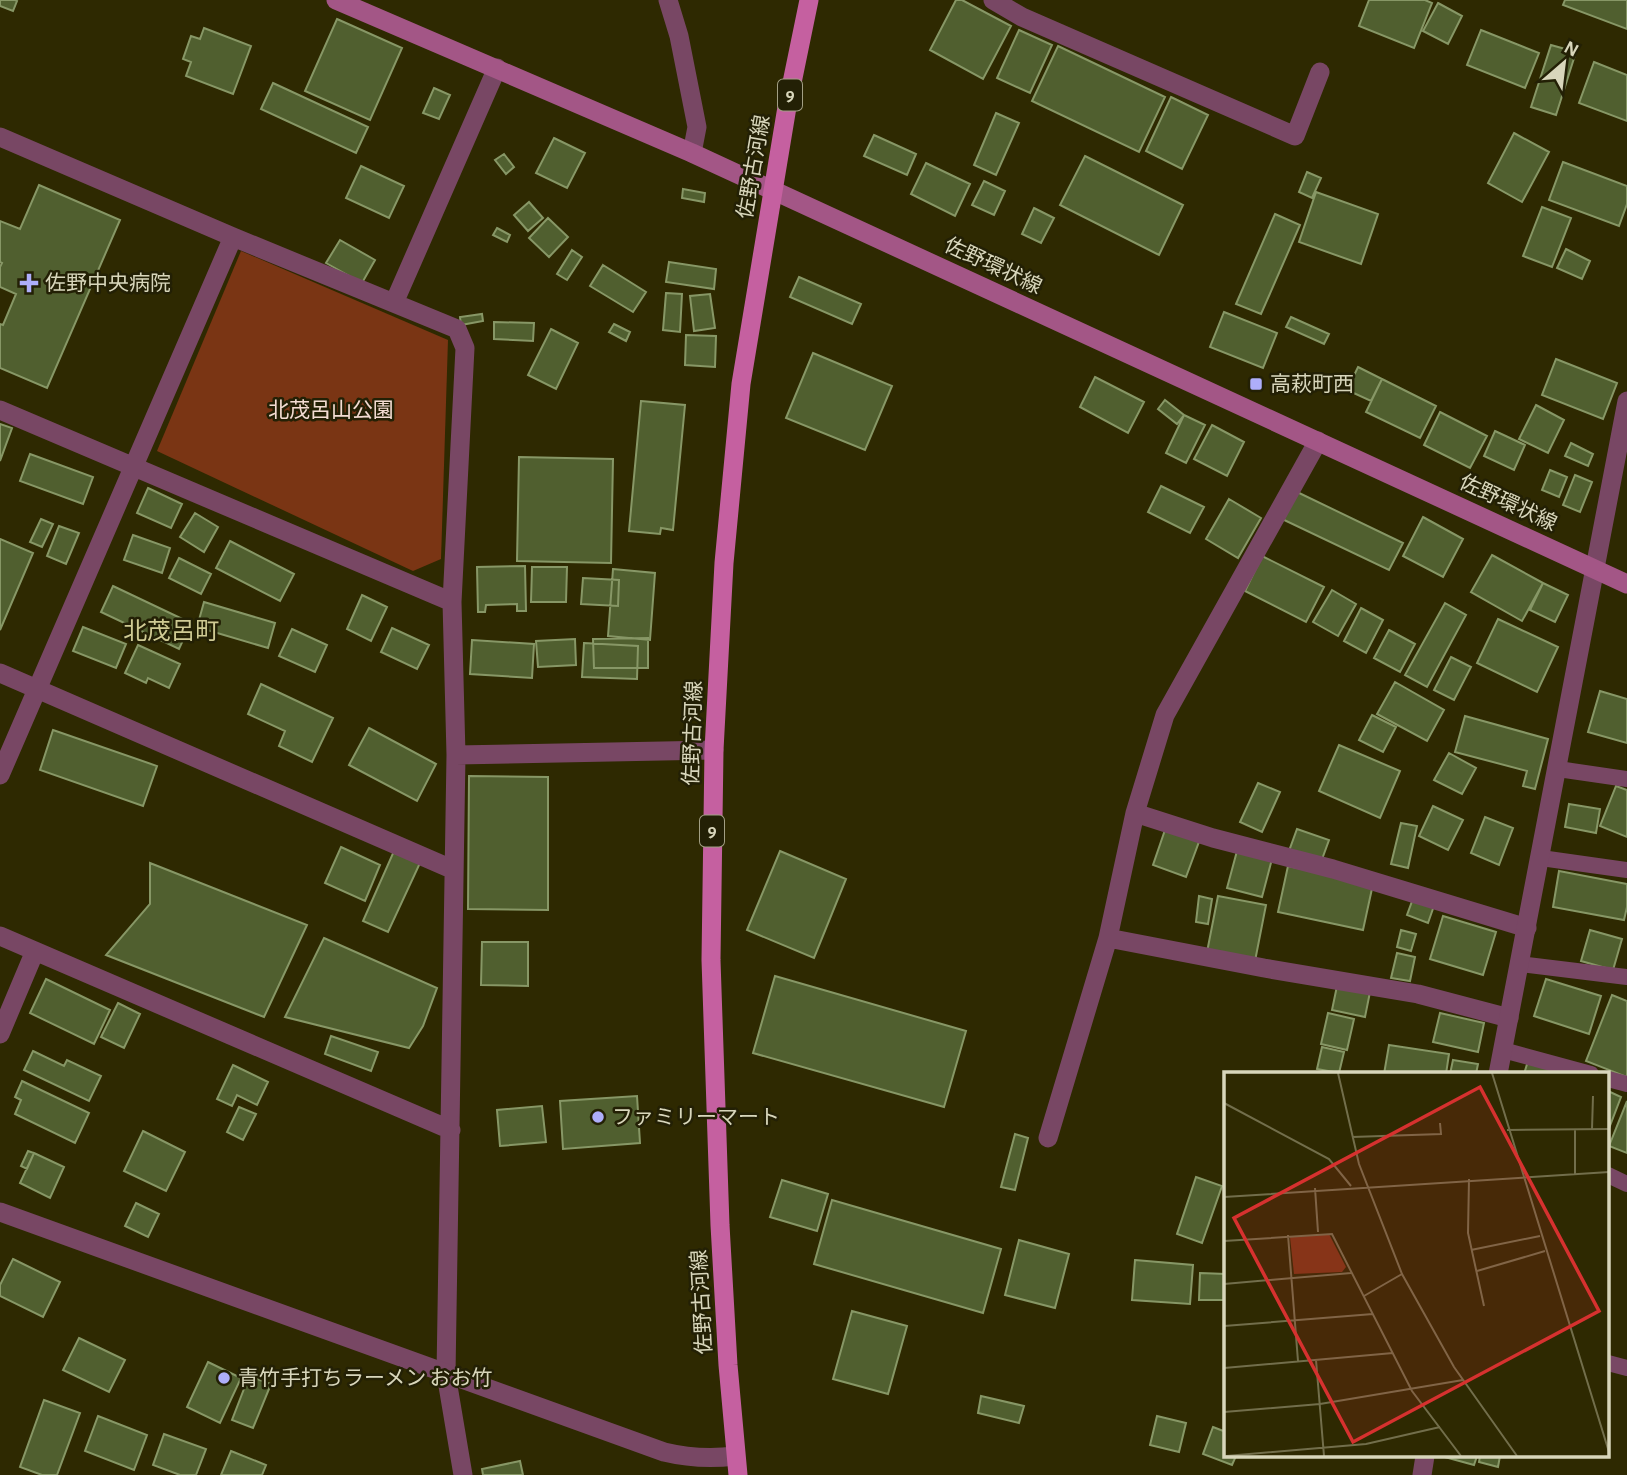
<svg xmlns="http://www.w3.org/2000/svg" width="1627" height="1475" font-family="'Alegreya Sans','Noto Sans JP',sans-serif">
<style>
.green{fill:#7a3514}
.building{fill:#505f2f;stroke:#879766;stroke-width:2}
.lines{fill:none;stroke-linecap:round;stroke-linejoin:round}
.service{stroke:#784764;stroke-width:16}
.minor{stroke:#784764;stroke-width:19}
.tertiary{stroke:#784764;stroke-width:19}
.secondary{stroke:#a35686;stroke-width:19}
.primary{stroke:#c560a0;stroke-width:19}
.poi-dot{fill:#aeaefa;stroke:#232005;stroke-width:2.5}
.labels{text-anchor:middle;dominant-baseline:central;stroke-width:5;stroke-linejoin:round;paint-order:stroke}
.shield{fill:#232005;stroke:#a29f84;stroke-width:2}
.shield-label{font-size:19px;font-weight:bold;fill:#d8d6bb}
.street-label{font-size:21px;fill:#d8d6bb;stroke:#232005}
.poi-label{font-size:21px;fill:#d8d6bb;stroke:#232005;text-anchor:start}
.park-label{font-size:21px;fill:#f3dcd2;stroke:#232005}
.quarter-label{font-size:24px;fill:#cfca93;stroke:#232005}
.inset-road{fill:none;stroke:#726e4b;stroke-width:2}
.view{fill:#d6312f;fill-opacity:0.15;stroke:#d6312f;stroke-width:3.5}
.inset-edge{fill:none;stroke:#d8d6bb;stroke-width:3.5}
</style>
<rect width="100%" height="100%" fill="#2e2901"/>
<path class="green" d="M241,251l207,89 -7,219 -28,12 -256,-120z"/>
<path class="building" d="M0,0h15l2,1 -4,10 -13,-5z
M956,0h6l49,26 -28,53 -53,-29z
M1369,0h56l7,3 -18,45 -55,-22z
M1565,0h62v29l-64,-24z
M1438,3l24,13 -14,28 -25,-13z
M337,19l65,29 -32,72 -65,-29z
M204,28l47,18 -18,48 -47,-18 5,-14 -8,-3 8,-23 9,3z
M1019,30l33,15 -22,48 -33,-15z
M1481,30l58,23 -14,35 -58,-23z
M1551,45l25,7 -20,63 -25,-8z
M1058,46l107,51 -26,55 -107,-51z
M1594,62l33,13v46l-48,-18z
M273,83l95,44 -12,26 -95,-44z
M434,88l16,7 -11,24 -16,-6z
M1171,97l37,18 -26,54 -36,-18z
M996,113l23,10 -23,52 -22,-10z
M1514,133l35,19 -27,50 -34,-19z
M874,135l42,19 -9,21 -43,-19z
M554,138l31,15 -18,35 -31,-15z
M504,154l10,13 -8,7 -11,-14z
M1085,156l98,49 -24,50 -99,-50z
M1563,162l64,24v18l-8,22 -70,-26z
M926,163l44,21 -15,32 -44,-22z
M361,166l43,20 -15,32 -43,-20z
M1307,172l14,6 -9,20 -13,-6z
M984,181l21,10 -11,24 -22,-10z
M39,185l81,35 -73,168 -47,-20v-44l3,1 13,-31 -16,-7v-20l2,-4 -2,-1v-41l20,8z
M683,189l22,4 -1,9 -22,-4z
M1316,192l62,22 -17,50 -62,-22z
M529,202l14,16 -15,13 -14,-16z
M1542,207l29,11 -19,49 -29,-11z
M1034,208l20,10 -13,25 -19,-9z
M1275,214l25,11 -39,89 -25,-10z
M548,218l20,19 -19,20 -20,-19z
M497,228l13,7 -3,7 -14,-7z
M340,240l35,20 -13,23 -36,-20z
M1566,249l24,12 -8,18 -25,-11z
M572,250l10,7 -15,23 -10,-6z
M669,262l47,7 -2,20 -48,-7z
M603,265l43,27 -13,20 -43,-26z
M799,277l62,27 -9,20 -62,-27z
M666,293l16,1 -2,38 -17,-2z
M710,294l5,34 -21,3 -4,-35z
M1224,312l53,21 -14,35 -53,-21z
M482,314l1,7 -22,4 -1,-8z
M1291,317l38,17 -5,10 -38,-17z
M494,322l40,1 -1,18 -39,-2z
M614,324l16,8 -4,9 -17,-9z
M551,329l27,14 -22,46 -28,-14z
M686,335l30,1 -1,31 -30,-2z
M813,353l79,33 -27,64 -79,-32z
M1556,359l61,24 -14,36 -61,-24z
M1358,367l24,12 -11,22 -24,-11z
M1095,377l49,25 -16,31 -48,-26z
M1382,379l54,27 -16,32 -54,-26z
M1165,400l19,15 -7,9 -19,-15z
M641,401l44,4 -12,125 -12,-2 -1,6 -31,-3z
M1536,405l28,15 -16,33 -29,-14z
M1440,412l47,24 -17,32 -46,-23z
M1184,415l21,10 -19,38 -20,-10z
M0,424l12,4 -12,33z
M1212,425l32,17 -17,34 -33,-17z
M1495,431l30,14 -11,25 -30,-14z
M1571,443l22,11 -5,12 -23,-10z
M30,454l63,23 -10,27 -63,-23z
M519,457l94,2 -2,104 -94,-2z
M1550,470l17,7 -8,20 -17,-7z
M1575,475l17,7 -12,30 -17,-7z
M1161,486l43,21 -14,26 -42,-21z
M148,488l34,16 -11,24 -34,-15z
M1295,491l108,52 -14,27 -107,-51z
M1229,499l32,19 -23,40 -32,-19z
M195,513l23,14 -14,25 -24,-15z
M1423,517l40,22 -20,38 -40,-21z
M41,519l12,5 -11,23 -12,-5z
M59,526l20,7 -13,31 -19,-8z
M133,535l37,13 -8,25 -38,-13z
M0,539l33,14 -33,77z
M230,541l64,33 -14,27 -64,-33z
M1492,555l51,28 -21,38 -51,-29z
M1262,556l62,31 -18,35 -61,-31z
M179,558l32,16 -10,20 -32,-16z
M525,566l1,45h-9v-7l-31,1 -1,7h-7l-1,-45z
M532,567h35l-1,35h-35z
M613,569l42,4 -5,67 -42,-4z
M583,578l36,2 -1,26 -37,-2z
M1543,583l25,12 -13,27 -25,-12z
M113,586l78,37 -12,26 -78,-37z
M1332,590l24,14 -18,32 -25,-14z
M362,595l25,12 -16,34 -24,-12z
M204,602l71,21 -7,25 -71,-21z
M1445,603l21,12 -39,72 -22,-12z
M1361,608l22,12 -17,33 -22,-12z
M1498,619l60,28 -21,45 -60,-29z
M83,627l43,17 -10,24 -43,-17z
M392,628l37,17 -12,24 -36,-17z
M292,629l35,16 -12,27 -36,-16z
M1389,630l26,14 -15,28 -26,-14z
M648,638v30h-54l-1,-29z
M575,639l1,26 -38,2 -2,-26z
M472,640l62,4 -2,34 -62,-4z
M584,643l54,3 -1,33 -55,-2z
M138,645l42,19 -11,24 -21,-10 -2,5 -21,-10z
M1451,657l20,10 -17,33 -20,-10z
M1395,682l49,28 -17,31 -50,-27z
M261,684l72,34 -21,44 -33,-16 6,-15 -37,-17z
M1600,691l27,8v44l-39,-11z
M1372,715l24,12 -13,25 -24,-12z
M1465,716l83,23 -13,50 -12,-3 4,-15 -72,-19z
M369,728l67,36 -19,37 -68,-36z
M53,730l104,36 -14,40 -103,-36z
M1339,745l61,26 -20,47 -61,-27z
M1449,753l27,15 -14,26 -28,-14z
M469,776l79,1v133l-80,-1z
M1258,783l22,9 -18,40 -22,-10z
M1616,786l11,4v47l-27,-11z
M1569,804l31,5 -4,24 -31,-6z
M1433,806l30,14 -15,30 -29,-14z
M1485,817l28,11 -14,37 -28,-12z
M1401,823l16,3 -9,42 -17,-4z
M1166,827l34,12 -14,38 -33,-12z
M1297,829l32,11 -8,22 -32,-11z
M341,847l39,18 -15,36 -40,-18z
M394,851l26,12 -32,69 -25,-11z
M780,851l66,28 -32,79 -67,-28z
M1237,851l35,8 -10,38 -35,-9z
M150,863l157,62 -43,92 -158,-62 44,-51z
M1288,866l85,18 -10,46 -85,-18z
M1559,871l68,13v23l-3,13 -71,-13z
M1199,896l13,3 -4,25 -12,-2z
M1218,896l48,9 -11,56 -48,-9z
M1414,896l21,7 -7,20 -21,-8z
M1443,916l53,16 -13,43 -53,-16z
M1401,930l15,4 -5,17 -14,-4z
M1590,930l32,9 -9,31 -32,-9z
M324,938l113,50 -14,38 -14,22 -124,-31z
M482,942h46v44l-47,-1z
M1397,953l18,4 -5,24 -19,-3z
M775,976l191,55 -22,76 -191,-54z
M46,979l64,31 -16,34 -64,-31z
M1546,979l55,17 -12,38 -55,-18z
M1337,986l33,6 -5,25 -33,-7z
M1612,995l15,6v76l-41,-16z
M118,1003l22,11 -16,34 -23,-11z
M1328,1013l26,6 -7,31 -26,-6z
M1440,1013l44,10 -6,29 -45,-10z
M331,1036l47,16 -7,19 -46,-17z
M1389,1045l60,9 -3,20h-62z
M1322,1047l22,5 -5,21 -22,-4z
M33,1051l31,15 3,-6 34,16 -12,25 -65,-31z
M1453,1060l25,4 -2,10h-26z
M1528,1061l38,13h-42z
M233,1065l35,17 -11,23 -20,-10 -5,11 -15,-7z
M22,1081l67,32 -14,30 -60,-29 6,-14 -6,-3z
M1608,1091l13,6 -13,34z
M637,1096l3,47 -77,6 -3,-48z
M1627,1101v52l-18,-7z
M542,1106l4,36 -46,4 -3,-36z
M239,1107l17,7 -13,26 -16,-8z
M143,1131l42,21 -19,39 -42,-20z
M1015,1134l13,4 -13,52 -14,-3z
M28,1151l6,2 -7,16 -6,-3z
M34,1153l30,14 -14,31 -30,-15z
M1196,1177l26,9 -20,57 -25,-9z
M782,1180l46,14 -11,37 -47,-14z
M832,1200l169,49 -18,64 -169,-49z
M136,1203l23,11 -11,23 -23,-11z
M1019,1240l50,14 -14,54 -50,-13z
M13,1259l47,23 -17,35 -43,-21v-11z
M1135,1260l58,5 -3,39 -58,-4z
M1200,1273l26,1v26h-27z
M852,1311l55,15 -19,68 -55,-15z
M79,1338l46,22 -16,32 -46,-22z
M208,1362l33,16 -21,45 -33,-16z
M249,1376l22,8 -18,44 -21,-8z
M981,1396l43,10 -5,17 -41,-10z
M44,1400l36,13 -23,62h-15l-22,-8z
M98,1416l49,19 -13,35 -49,-19z
M1157,1416l29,7 -7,29 -29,-7z
M1213,1427l13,5v24h10l-4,9 -29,-11z
M164,1434l42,15 -10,26h-16l-27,-10z
M231,1451l35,14 -4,10h-41z
M1441,1456h36l-3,9z
M1480,1456h20l-2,11 -19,-5z
M520,1461l3,14h-40l-1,-6z"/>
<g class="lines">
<path class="service" d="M1558,769l69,10
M1541,858l86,12
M1520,964l107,13
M1503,1050l88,24
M1608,1079l19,5
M1608,1175l19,9
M1608,1363l19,5"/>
<path class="minor" d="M668,0l11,36 18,91 -5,26
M993,0l29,17 273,119 25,-64
M0,137l233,100 224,92 8,19 -13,254 4,153 -10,619 17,101
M394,303l103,-235
M0,410l452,192
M0,673l454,197
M456,755l258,-5
M0,775l233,-538
M1135,813l78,25 120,31 194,59
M0,936l451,194
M1108,938l156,30 154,26 91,24
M0,1034l35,-83
M1048,1138l60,-200 27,-125 30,-98 153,-274"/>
<path class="tertiary" d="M1498,1074l129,-673
M0,1212l664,240c25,6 46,7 71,4
M1422,1475l3,-19"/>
<path class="secondary" d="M336,0l356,153 935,431"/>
<path class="primary" d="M738,1475l-10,-110 -8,-140 -9,-265 3,-210 10,-187 17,-179 46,-277 22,-107"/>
</g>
<g class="poi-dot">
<path d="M25.5 272.5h7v7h7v7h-7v7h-7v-7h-7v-7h7z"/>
<rect x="1249" y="377" width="14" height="14" rx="3.5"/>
<circle cx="598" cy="1117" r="7"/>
<circle cx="224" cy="1378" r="7"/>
</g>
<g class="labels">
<g class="shield">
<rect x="778" y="79.5" width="24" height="31" rx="5"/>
<rect x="700" y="815.5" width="24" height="31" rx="5"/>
</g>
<g class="shield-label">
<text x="790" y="95">9</text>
<text x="712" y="831">9</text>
</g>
<g class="street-label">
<text transform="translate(754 167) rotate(-80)">佐野古河線</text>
<text transform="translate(993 266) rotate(25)">佐野環状線</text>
<text transform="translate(1508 503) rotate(25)">佐野環状線</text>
<text transform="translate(693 733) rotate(-88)">佐野古河線</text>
<text transform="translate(702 1302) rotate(-93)">佐野古河線</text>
</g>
<g class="poi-label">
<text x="45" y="283">佐野中央病院</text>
<text x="1270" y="384">高萩町西</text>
<text x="612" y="1117">ファミリーマート</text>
<text x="238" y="1378">青竹手打ちラーメン おお竹</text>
</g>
<g class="park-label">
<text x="331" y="410">北茂呂山公園</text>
</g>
<g class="quarter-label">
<text x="171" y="632">北茂呂町</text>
</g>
</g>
<g transform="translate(1224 1072)">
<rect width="385" height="385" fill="#2e2901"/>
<path d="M105,162l17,33 -4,5 -48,2 -4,-37z" fill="#7a3514"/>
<path class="inset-road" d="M114,1l21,91 43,110 52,93 63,89M268,1l117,379M0,31l105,56 22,27M351,57v45M368,57l1,-33M283,58l102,-1M128,65l89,-3 -1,-11M245,107l-1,54 16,73M91,116l3,44M0,125l385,-25M64,163l10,126M0,169l108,-7 80,157 49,65M247,178l69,-14M253,199l68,-20M0,212l127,-11M140,224l38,-22M0,254l149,-12M92,288l8,96M0,296l169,-15M0,340l96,-8 143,-24M2,384l140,-12 74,-17"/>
<path class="view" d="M256,15l119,224 -246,131 -119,-224z"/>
<rect width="385" height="385" class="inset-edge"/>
</g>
<g transform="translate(1564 63) rotate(28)" stroke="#232005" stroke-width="5" paint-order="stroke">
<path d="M0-5L12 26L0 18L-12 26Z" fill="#d8d6bb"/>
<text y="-10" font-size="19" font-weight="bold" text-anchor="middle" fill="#d8d6bb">N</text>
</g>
</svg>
